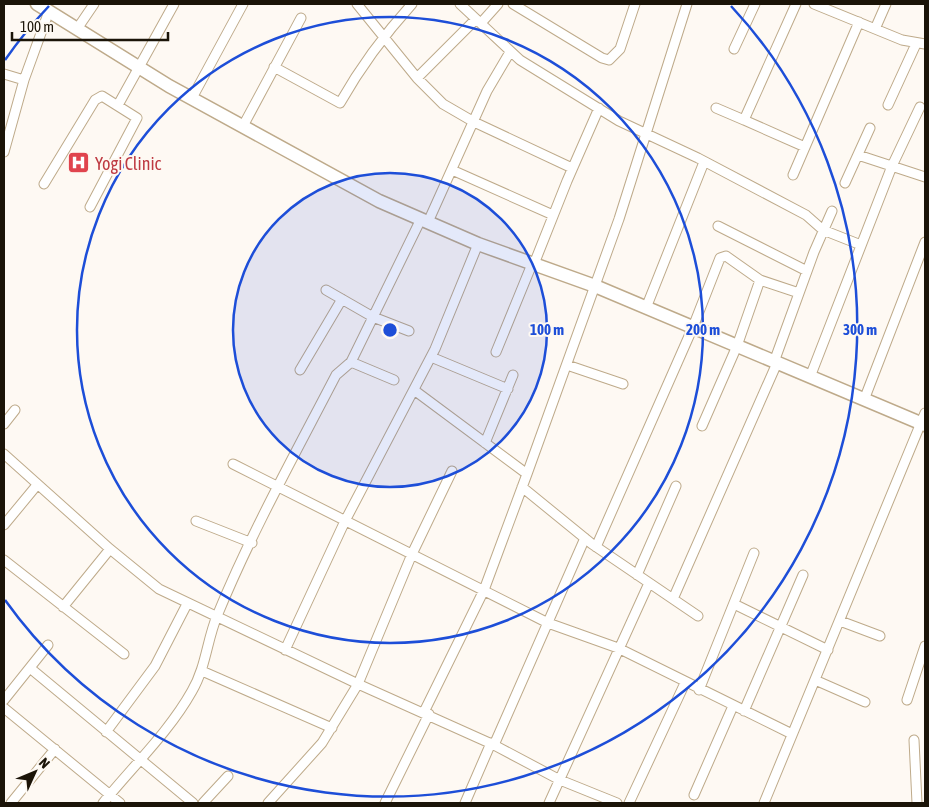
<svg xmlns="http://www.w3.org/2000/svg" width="929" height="807" font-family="'Asap Condensed',sans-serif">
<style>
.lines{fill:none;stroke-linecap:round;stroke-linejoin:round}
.street-casing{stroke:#beaa8a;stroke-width:11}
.secondary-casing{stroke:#beaa8a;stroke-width:15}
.street{stroke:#fff;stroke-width:9}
.secondary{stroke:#fff;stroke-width:12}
.ring{fill:none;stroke:#1d4ed8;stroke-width:2.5}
.labels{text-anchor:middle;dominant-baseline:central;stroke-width:4;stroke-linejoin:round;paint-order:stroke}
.health-label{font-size:18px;fill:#be3a42;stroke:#fef9f3;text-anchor:start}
.centre{fill:#1d4ed8;stroke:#fef9f3;stroke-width:2.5}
.ring-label{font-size:15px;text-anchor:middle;font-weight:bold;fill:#1d4ed8;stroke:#fef9f3;stroke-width:4;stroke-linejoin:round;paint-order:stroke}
</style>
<rect width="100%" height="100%" fill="#fef9f3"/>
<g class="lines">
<defs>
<path id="street" d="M357,4l60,74 26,26 31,18 98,46
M460,4l60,56 99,61 79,37 108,57 17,15 38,15
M513,4l89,54 7,2 11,-11 15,-45
M796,4l-52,116 61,27
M814,4l88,36 23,4
M481,23l17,-19
M77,29l17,-25
M875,29l11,-25
M734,49l21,-45
M274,67l66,36c21,-37 44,-68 72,-99
M4,74l20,6 -20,72
M417,78l59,-59
M24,80l25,-69
M192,98l51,-94
M118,105l56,-101
M888,105l28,-61
M716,108l28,12
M243,126l58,-108
M858,155l67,22
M452,170l101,45
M793,175l66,-153
M845,183l25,-55
M44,184l51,-84 7,-4 35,22 -47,89
M428,222l59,-131 23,-39
M718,226l89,45
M534,264l33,-83 32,-73
M326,290l47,27 36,14
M646,308l58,-146
M496,352l36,-88
M431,357l77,32
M351,362l43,18
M774,362l40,-110 18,-41
M567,365l56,19
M300,370l42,-71
M810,377l82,-211 28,-59
M414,390l113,84
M864,400l61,-158
M4,424l11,-14
M702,426l35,-80 23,-66
M485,443l28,-68
M4,454l106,95 49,40 199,95 136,61 66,35 57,23
M233,464l315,159 70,25 174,86
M522,487l70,57 106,72
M196,521l56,22
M4,525l33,-40
M596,547l97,-220 27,-69 6,-2 34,24 39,13
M4,560l120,94
M637,575l39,-89
M673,599l104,-236
M734,604l94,46
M63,607l47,-58
M840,621l40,15
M285,650l60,-129 90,-172 43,-105
M30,668l163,135
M202,671l130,57
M815,680l50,22
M699,690l55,-137
M4,700l44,-55
M907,700l18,-54
M4,708l116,95
M744,711l59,-136
M424,712l60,-122 43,-116 92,-255 68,-215
M106,732l49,-66 32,-62
M914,740l3,63
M494,745l91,-207
M694,795l39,-89
M11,803l44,-54
M103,803c30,-37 66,-71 89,-112 14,-24 15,-51 25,-75 34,-83 78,-162 119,-241l15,-13 70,-143
M203,803l25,-27
M268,803l54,-60 36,-59 54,-130 40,-83
M385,803l44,-89
M465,803l26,-60
M549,803l100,-220
M629,803l56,-120
M764,803l161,-390"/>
<path id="secondary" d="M37,4l132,82 210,115 99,43 117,42 330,139"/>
</defs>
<use href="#street" class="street-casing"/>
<use href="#secondary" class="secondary-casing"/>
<use href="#street" class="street"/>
<use href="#secondary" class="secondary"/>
</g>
<circle cx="390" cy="330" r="157" fill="#1d4ed8" fill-opacity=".12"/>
<g class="ring">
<circle cx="390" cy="330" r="157"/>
<circle cx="390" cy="330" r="313"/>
<path d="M5 60A470 470 0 0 1 49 6M731 6A470 470 0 1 1 5 600"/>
</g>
<defs>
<symbol id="hospital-square" viewBox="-11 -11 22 22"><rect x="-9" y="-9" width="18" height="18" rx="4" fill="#e0444e" stroke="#fef9f3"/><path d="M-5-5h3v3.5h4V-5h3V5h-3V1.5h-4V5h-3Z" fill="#fff"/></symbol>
</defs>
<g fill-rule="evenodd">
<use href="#hospital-square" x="66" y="150" width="25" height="25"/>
</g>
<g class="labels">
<g class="health-label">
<text x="95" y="163">Yogi Clinic</text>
</g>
</g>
<circle cx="390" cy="330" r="8" class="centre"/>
<g class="ring-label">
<text x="547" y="335">100 m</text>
<text x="703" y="335">200 m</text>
<text x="860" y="335">300 m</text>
</g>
<rect width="929" height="807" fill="none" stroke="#1b1408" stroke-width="10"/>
<g transform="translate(35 772) rotate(46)" stroke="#fef9f3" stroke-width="4" paint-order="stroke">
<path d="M0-4L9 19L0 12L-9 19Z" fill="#1b1408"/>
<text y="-8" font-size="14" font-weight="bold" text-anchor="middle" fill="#1b1408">N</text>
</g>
<path d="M12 32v8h156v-8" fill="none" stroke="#1b1408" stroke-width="2.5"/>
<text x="20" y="32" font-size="15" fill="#1b1408" stroke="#fef9f3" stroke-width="4" paint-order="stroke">100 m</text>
</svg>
